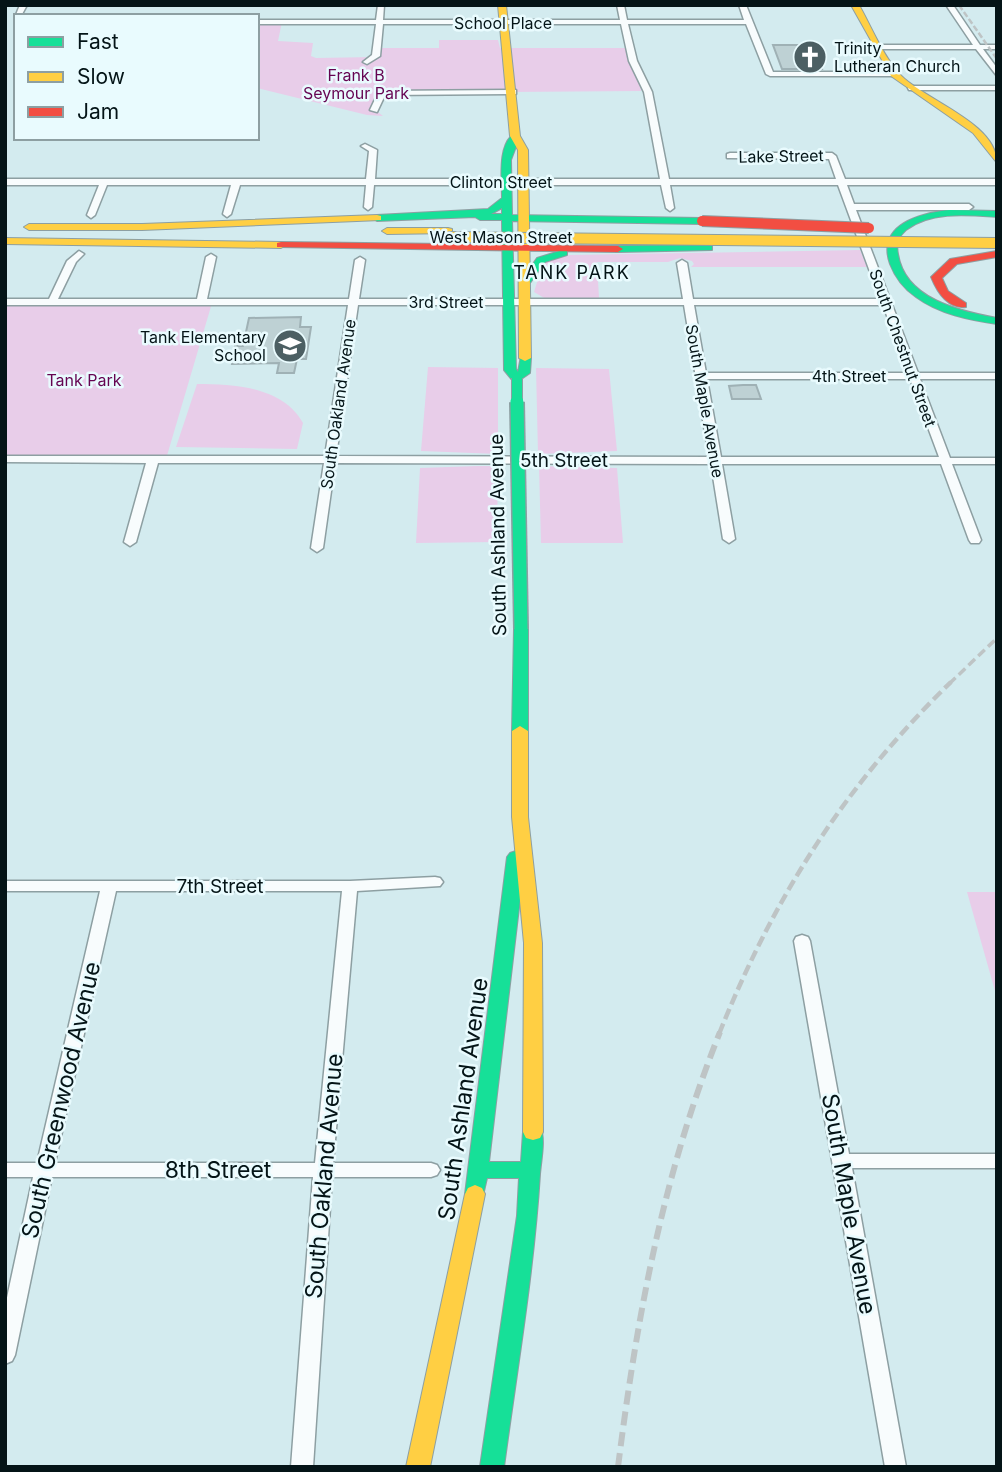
<svg xmlns="http://www.w3.org/2000/svg" width="1002" height="1472" font-family="Inter,sans-serif">
<style>
.green{fill:#e8cde9}
.building{fill:#bed1d4;stroke:#9fb1b5;stroke-width:2}
.lines{fill:none;stroke-linecap:round;stroke-linejoin:round}
.street-casing{stroke:#8d9fa2;stroke-width:3}
.fast-casing{stroke:#8d9fa2;stroke-width:2}
.slow-casing{stroke:#8d9fa2;stroke-width:2}
.jam-casing{stroke:#8d9fa2;stroke-width:2}
.street{fill:#f8fcfd;fill-rule:evenodd}
.fast{fill:#16e098;fill-rule:evenodd}
.slow{fill:#ffcf43;fill-rule:evenodd}
.jam{fill:#f24e42;fill-rule:evenodd}
.rail-far3{stroke:#bec4c5;stroke-width:2.5;stroke-dasharray:6 2.5;stroke-linecap:butt}
.rail-far2{stroke:#bec4c5;stroke-width:3.5;stroke-dasharray:9 4.5;stroke-linecap:butt}
.rail-far1{stroke:#bec4c5;stroke-width:4.5;stroke-dasharray:11 5;stroke-linecap:butt}
.rail{stroke:#bec4c5;stroke-width:6;stroke-dasharray:14 7;stroke-linecap:butt}
.fast-bridge-far1-casing{stroke:#8d9fa2;stroke-width:12;stroke-linecap:butt}
.fast-bridge-casing{stroke:#8d9fa2;stroke-width:16;stroke-linecap:butt}
.slow-bridge-casing{stroke:#8d9fa2;stroke-width:12;stroke-linecap:butt}
.jam-bridge-casing{stroke:#8d9fa2;stroke-width:12;stroke-linecap:butt}
.fast-bridge-far1{stroke:#16e098;stroke-width:10}
.fast-bridge{stroke:#16e098;stroke-width:13}
.slow-bridge{stroke:#ffcf43;stroke-width:10}
.jam-bridge{stroke:#f24e42;stroke-width:10}
.labels{text-anchor:middle;dominant-baseline:central;stroke-width:5;stroke-linejoin:round;paint-order:stroke}
.far-street-label{font-size:16px;fill:#041417;stroke:#e9fbfe}
.far-poi-label{font-size:16px;fill:#041417;stroke:#e9fbfe;text-anchor:start}
.far-park-label{font-size:16px;fill:#650452;stroke:#e9fbfe}
.far-neighbourhood-label{font-size:18px;letter-spacing:2px;fill:#041417;stroke:#e9fbfe}
.street-label{font-size:19px;fill:#041417;stroke:#e9fbfe}
.near-street-label{font-size:23px;fill:#041417;stroke:#e9fbfe}
</style>
<rect width="100%" height="100%" fill="#d3ebef"/>
<path class="green" d="M257,22h25l-4,19 35,2 -2,13 5,2 59,-1 2,-9h62v-8h59l2,8h132l9,43 -259,2 -8,16 9,7 -16,-1 -110,-27z
M860,250l7,17h-176l3,-3 -2,-3 -12,-3 -12,4h-71l2,36 -53,1 -12,-7 9,-29 27,-8z
M5,302l207,1 -46,156h-161z
M428,367l70,1v86l-77,-3z
M536,368l73,1 8,82 -79,3z
M197,384c38,0 86,3 106,39l-6,26 -121,-2z
M478,466h20l-1,76 -81,1 4,-75z
M539,466l78,2 6,75h-82z
M967,892h30v106z"/>
<path class="building" d="M773,45h42l7,24h-40z
M301,317l-1,10h11l-5,32h-9l-3,14h-17l2,-10 -47,1 3,-18h8l6,-28z
M743,385h13l5,14h-29l-3,-13z"/>
<g class="lines">
<defs>
<path id="street" d="M20,5h7l-6,11 -6,1z
M378,5h6l-1,15h237l-3,-15h7l3,15h117l-5,-15h7l27,67h124v4h-127l-4,-2 -20,-50h-118l9,37 15,31 17,87h167l-7,-20 -102,-1v-4l3,-1h102l4,3 9,23h152v6h-150l7,19h115l4,3 -4,3h-113l62,163h79v6h-77l30,79h47v6h-45l29,76 -2,3h-8l-2,-3 -28,-76h-219l13,75 -6,4 -6,-4 -12,-75 -376,-1 -12,85 -6,4 -6,-4 13,-85h-166l-22,79 -6,4 -6,-4 22,-79 -141,-1v-6h320l23,-151h-343v-6h44l18,-38 12,-10 5,3 -8,8 -18,37h139l9,-42 5,-3 5,3 -9,42h142l6,-39 5,-3 5,3 -6,39h324l-6,-36 5,-3 5,3 6,36h187l-42,-114h-168l4,23 -4,3 -4,-3 -5,-23h-287l-2,22 -4,3 -4,-3 2,-22h-126l-9,29 -4,3 -4,-3 8,-29h-124l-12,30 -4,3 -4,-3 12,-30h-94v-6h361l3,-28 -8,-5 4,-2 12,6 -2,29h285l-16,-87 -15,-31 -8,-37h-238l-3,32 -13,8 -4,-2 9,-7 4,-31h-119v-4h119zM358,305h326l25,152 -373,-1zM694,305h189l25,68h-202zM707,379h203l29,78h-218z
M946,5h7l27,40h17v4h-14l14,19v8l-21,-27h-98l-4,-2 4,-2h95z
M912,86h85v4h-88l-1,-2z
M513,90h3v4l-131,1 -8,17 -7,-2 8,-17 4,-2z
M435,877l5,1 3,4 -3,4 -83,5 -24,272h98l6,2 3,5 -3,5 -6,2h-99l-19,290h-22l22,-290h-261l-37,178 -3,6 -7,3v-57l28,-130h-28v-14h32l63,-272h-95v-10h345zM116,891h226l-27,272h-260z
M802,935l6,2 2,4 39,213h148v14h-145l54,299h-21l-91,-526 2,-4z"/>
<path id="fast" d="M515,133l5,3 -9,24 1,55 190,3 5,3 -5,3 -190,-3 4,148 2,3 3,-16 4,-1 6,3 -1,15 -13,9 -4,-1 -9,-11 -2,-150h-22l-5,-3 -98,4 -5,-3 5,-3 111,-6 14,-11c0,-19 -5,-54 13,-65zM502,208v6h-11z
M950,210l47,1v6c-29,-2 -66,-6 -91,13 -7,6 -10,15 -8,24 7,45 61,57 99,64v6c-28,-4 -58,-10 -81,-27 -12,-8 -21,-20 -26,-33 -14,-40 31,-51 60,-54z
M708,245l4,1v4l-94,2 -5,-3 5,-3z
M563,250l4,1v4l-22,7 -15,21h-8l-1,-2 16,-23z
M521,625l7,4v102l-8,5 -8,-5 2,-102z
M516,851l6,2 3,4 -36,305h32l2,-30 3,-6 7,-2 7,2c6,13 1,34 0,48 -6,98 -23,195 -36,293h-24l37,-251 2,-38h-32l-5,22 -7,3 -7,-3 -3,-6 42,-337 3,-4z"/>
<path id="slow" d="M498,5h8l14,131 8,14 3,208 -6,3 -6,-3 -1,-208 -8,-14z
M851,5h8c12,21 22,47 38,66 22,28 100,50 100,92l-24,-30 -82,-57z
M377,215l4,1v4l-239,10h-113l-5,-3 5,-3h113z
M448,228l4,1v4l-65,1 -5,-3 5,-3z
M5,238l276,4 5,3 -5,3 -276,-4z
M520,726l8,5v86l14,126 1,189 -3,6 -7,2 -7,-2 -3,-6 1,-189 -12,-126v-86z
M475,1185l7,3 3,6 -55,273h-24l59,-273 3,-6z"/>
<path id="jam" d="M281,242l337,4 5,3 -5,3 -341,-5v-4z
M997,251v6l-40,7 -15,14 6,13 18,12v4c-18,2 -29,-15 -35,-30l19,-18z"/>
</defs>
<use href="#street" class="street-casing"/>
<use href="#fast" class="fast-casing"/>
<use href="#slow" class="slow-casing"/>
<use href="#jam" class="jam-casing"/>
<use href="#street" class="street"/>
<use href="#fast" class="fast"/>
<use href="#slow" class="slow"/>
<use href="#jam" class="jam"/>
<path class="rail-far3" d="M959,5l38,54"/>
<path class="rail-far2" d="M949,684l48,-46"/>
<path class="rail-far1" d="M719,1034c55,-137 126,-249 232,-352"/>
<path class="rail" d="M618,1467c19,-151 45,-293 102,-435"/>
<defs>
<path id="fast-bridge-far1" d="M517,378v26"/>
<path id="fast-bridge" d="M517,402l4,227"/>
<path id="slow-bridge" d="M448,237l549,6"/>
<path id="jam-bridge" d="M702,221l167,7"/>
</defs>
<use href="#fast-bridge-far1" class="fast-bridge-far1-casing"/>
<use href="#fast-bridge" class="fast-bridge-casing"/>
<use href="#slow-bridge" class="slow-bridge-casing"/>
<use href="#jam-bridge" class="jam-bridge-casing"/>
<use href="#fast-bridge-far1" class="fast-bridge-far1"/>
<use href="#fast-bridge" class="fast-bridge"/>
<use href="#slow-bridge" class="slow-bridge"/>
<use href="#jam-bridge" class="jam-bridge"/>
</g>
<defs>
<symbol id="church-disc" viewBox="-11 -11 22 22"><circle r="9.5" fill="#4c5f63" stroke="#e9fbfe"/><path d="M-1.2-6h2.4v3.5h3.3v2.4h-3.3V6h-2.4V-.1h-3.3v-2.4h3.3Z" fill="#fff"/></symbol>
<symbol id="school-disc" viewBox="-11 -11 22 22"><circle r="9.5" fill="#4c5f63" stroke="#e9fbfe"/><path d="M0-5L7-2L0 1L-7-2ZM-4 1L0 2.5L4 1V4Q0 6-4 4Z" fill="#fff"/></symbol>
</defs>
<g fill-rule="evenodd">
<use href="#church-disc" x="791" y="38" width="38" height="38"/>
<use href="#school-disc" x="271" y="327" width="38" height="38"/>
</g>
<g class="labels">
<g class="far-street-label">
<text x="503" y="23">School Place</text>
<text transform="translate(781 156) rotate(-1)">Lake Street</text>
<text x="501" y="182">Clinton Street</text>
<text x="501" y="237">West Mason Street</text>
<text x="446" y="302">3rd Street</text>
<text transform="translate(903 348) rotate(70)">South Chestnut Street</text>
<text x="849" y="376">4th Street</text>
<text transform="translate(705 401) rotate(80)">South Maple Avenue</text>
<text transform="translate(338 404) rotate(-82)">South Oakland Avenue</text>
</g>
<g class="far-poi-label">
<text x="834" y="48">Trinity<tspan x="834" dy="18">Lutheran Church</tspan></text>
<text x="266" y="337" text-anchor="end">Tank Elementary<tspan x="266" dy="18">School</tspan></text>
</g>
<g class="far-park-label">
<text x="356" y="75">Frank B<tspan x="356" dy="18">Seymour Park</tspan></text>
<text x="84" y="380">Tank Park</text>
</g>
<g class="far-neighbourhood-label">
<text x="572" y="272">TANK PARK</text>
</g>
<g class="street-label">
<text x="564" y="460">5th Street</text>
<text transform="translate(498 535) rotate(-91)">South Ashland Avenue</text>
<text x="220" y="886">7th Street</text>
</g>
<g class="near-street-label">
<text transform="translate(463 1099) rotate(-82)">South Ashland Avenue</text>
<text transform="translate(61 1100) rotate(-77)">South Greenwood Avenue</text>
<text x="218" y="1170">8th Street</text>
<text transform="translate(324 1176) rotate(-85)">South Oakland Avenue</text>
<text transform="translate(849 1204) rotate(80)">South Maple Avenue</text>
</g>
</g>
<rect width="1002" height="1472" fill="none" stroke="#041417" stroke-width="14"/>
<rect x="14" y="14" width="245" height="126" fill="#e9fbfe" stroke="#8d9fa2" stroke-width="2"/>
<rect x="28" y="37" width="35" height="10" fill="#16e098" stroke="#8d9fa2" stroke-width="2"/>
<text x="77" y="49" font-size="21" fill="#041417">Fast</text>
<rect x="28" y="72" width="35" height="10" fill="#ffcf43" stroke="#8d9fa2" stroke-width="2"/>
<text x="77" y="84" font-size="21" fill="#041417">Slow</text>
<rect x="28" y="107" width="35" height="10" fill="#f24e42" stroke="#8d9fa2" stroke-width="2"/>
<text x="77" y="119" font-size="21" fill="#041417">Jam</text>
</svg>
